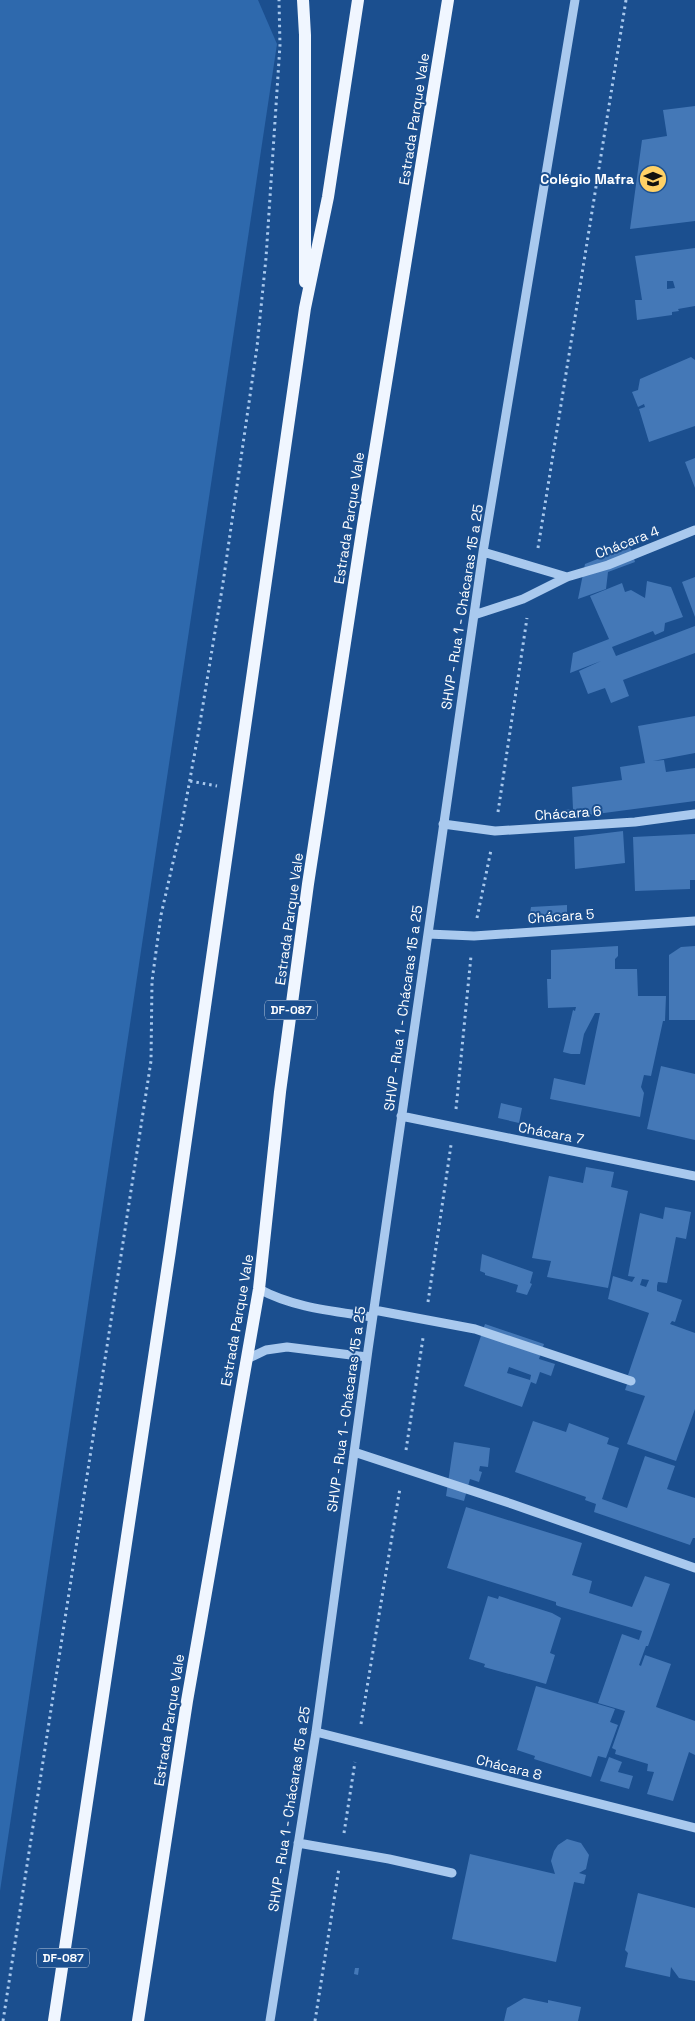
<svg xmlns="http://www.w3.org/2000/svg" width="695" height="2021" font-family="'Space Grotesk',sans-serif">
<style>
.green{fill:#2e69ad}
.building{fill:#4478b7;fill-rule:evenodd}
.lines{fill:none;stroke-linecap:round;stroke-linejoin:round}
.path{stroke:#a9c9ee;stroke-width:3;stroke-dasharray:2.5 4;stroke-linecap:butt}
.minor{stroke:#a9c9ee;stroke-width:9}
.major{stroke:#f0f6ff;stroke-width:12}
.labels{text-anchor:middle;dominant-baseline:central;stroke-width:4;stroke-linejoin:round;paint-order:stroke}
.shield{fill:#1b4f8f;stroke:#bbcadd;stroke-width:1}
.shield-label{font-size:12px;font-weight:bold;fill:#fff}
.street-label{font-size:14px;fill:#fff;stroke:#1b4f8f}
.poi-label{font-size:14px;font-weight:bold;fill:#fff;stroke:#1b4f8f;text-anchor:end}
</style>
<rect width="100%" height="100%" fill="#1b4f8f"/>
<path class="green" d="M0,0h258l19,44 -277,1847z"/>
<path class="building" d="M695,106v115l-65,8 12,-89 25,-4 -4,-26z
M695,248v58l-17,3 1,2 -7,1v3l-35,5 -2,-20h7l-7,-44zM667,281h6l2,7 -8,1z
M691,357l4,3v66l-46,16 -10,-33 6,-2 -1,-3 -6,3 -6,-15 6,-2 2,-11z
M695,458v30l-10,-26z
M630,546l5,16 -27,10 -2,17 -28,10 7,-35z
M695,577v40l-13,-35z
M647,581l24,6 12,30 -18,6 -1,8 -9,4 -2,-4 -41,16 4,9 79,-30v27l-72,27 6,16 -18,7 -6,-15 -17,6 -9,-23 22,-10 -31,12 3,-20 36,-14 -19,-43 32,-13 3,9 6,-2 14,8z
M695,716v37l-42,8 11,-1 2,12 29,-4v33l-129,17 -2,-8 9,-1 -1,-22 50,-7 -2,-13 25,-4 -7,-37z
M623,831l2,32 -50,6 -1,-32z
M695,834v46h-5v9l-55,2 -2,-54z
M567,905v13l-38,1 2,-12z
M618,946v10l-3,3v10h22l1,27h28l-1,25h-2l-12,55 -7,-1 -3,12 3,6 -4,24 -90,-18 4,-21 31,7 15,-72h-5l-11,21 -4,20h-9l-8,-2 10,-42 2,1 1,-4 -28,1 -1,-29h4v-29z
M695,946v74h-26v-65l12,-8z
M661,1066l34,8v66l-48,-11z
M501,1103l21,5 -3,15 -21,-5z
M586,1167l28,5 -3,15 17,4 -20,97 -61,-11 4,-16 -19,-3 17,-82 34,7z
M665,1207l26,5 -5,27 -10,-2 -9,46 -9,-1 -1,4v5l25,9 -7,22 -3,-1 -2,3 25,9v76l-19,52 -49,-17 18,-48 -20,-6 5,-14 -2,-1 21,-62 -41,-14 5,-23 19,6 3,-5 -7,-1 12,-63 23,6zM642,1279l7,1 -3,7 -6,-2z
M482,1254l51,18 -3,11 2,1 -5,11 -11,-3 2,-7 -33,-10v-2l-5,-2z
M485,1324l59,20 -5,15 16,5 -4,12 -11,-4 -4,12 -5,-2 -9,25 -58,-21zM509,1367l22,8 -1,5 -23,-7z
M533,1421l33,11 3,-9 40,15 -2,6 12,4 -17,51 25,9 18,-52 30,10 -8,23 28,9v40h-2l-3,7 -96,-33 2,-8 -11,-4 1,-3 -71,-25z
M454,1442l36,6 -2,19 -8,-1 -1,5 3,1 -3,10 -9,-3 -6,22 -18,-5z
M466,1507l116,36 -10,32 20,6 -3,12 43,14 13,-31 25,8 -18,51 -4,11h-2l-7,19 2,1 4,-11 26,9 -15,43 39,14v34l-6,-3 -16,49 -26,-7 7,-22 -7,-1 1,-7 -33,-10 1,-4 -4,-2 13,-37 -27,-8 24,-69 17,6 3,-9 -84,-25 -2,-1v-3l-109,-34z
M488,1596l10,3 1,-3 53,17 9,5 -11,35 5,2 -9,29 -62,-17 1,-3 -16,-5z
M536,1686l79,23 -5,13 8,3 -12,33 -8,-2 -7,21 -57,-18 1,-3 -18,-6z
M609,1757l13,5 -4,10 15,4 -4,13 -29,-8z
M567,1839l14,4 8,12 -3,14 -7,4 7,2 -2,9 -10,-2 -18,80 -104,-23 18,-85 85,20 -4,-13 3,-10 4,-6z
M638,1893l57,15v73l-16,-3 -8,-11 -1,10 -45,-10 3,-14 -3,-3z
M355,1968h4l-1,7 -4,-1z
M524,1998l24,5v-3l33,7 -3,14h-74l3,-13z"/>
<g class="lines">
<path class="path" d="M538,548l88,-548
M190,781l27,5
M498,812l29,-194
M477,918l14,-68
M456,1109l15,-153
M428,1302l23,-157
M406,1450l17,-112
M361,1724l39,-236
M344,1833l11,-71
M3,2021l148,-960 1,-80 9,-66 21,-92 16,-88 25,-152 34,-236 9,-89 14,-213 -1,-45
M315,2021l24,-153"/>
<path class="minor" d="M483,552l84,25
M474,615l49,-16 44,-22 41,-12 87,-35
M443,824l52,7 140,-9 60,-8
M428,934l46,2 221,-15
M401,1116l294,60
M259,1289c35,19 75,22 113,28
M374,1310l101,19 156,52
M247,1359l19,-9 21,-3 80,10
M354,1452l158,52 183,64
M316,1732l379,96
M298,1843l91,16 63,14
M270,2021l46,-289 52,-382 115,-798 92,-552"/>
<path class="major" d="M303,0l2,35v247
M54,2021l116,-770 135,-943 23,-111 30,-197
M138,2021l49,-320 72,-412 21,-197 28,-208 55,-359 85,-525"/>
</g>
<defs>
<symbol id="school-disc" viewBox="-11 -11 22 22"><circle r="9.5" fill="#ffd166" stroke="#1b4f8f"/><path d="M0-5L7-2L0 1L-7-2ZM-4 1L0 2.5L4 1V4Q0 6-4 4Z" fill="#111"/></symbol>
</defs>
<g fill-rule="evenodd">
<use href="#school-disc" x="637" y="163" width="32" height="32"/>
</g>
<g class="labels">
<g class="shield">
<rect x="265" y="1000.5" width="52" height="19" rx="4"/>
<rect x="37" y="1948.5" width="52" height="19" rx="4"/>
</g>
<g class="shield-label">
<text x="291" y="1010">DF-087</text>
<text x="63" y="1958">DF-087</text>
</g>
<g class="street-label">
<text transform="translate(414 119) rotate(-81)">Estrada Parque Vale</text>
<text transform="translate(349 518) rotate(-81)">Estrada Parque Vale</text>
<text transform="translate(627 542) rotate(-21)">Chácara 4</text>
<text transform="translate(462 607) rotate(-81)">SHVP - Rua 1 - Chácaras 15 a 25</text>
<text transform="translate(568 813) rotate(-4)">Chácara 6</text>
<text transform="translate(561 916) rotate(-4)">Chácara 5</text>
<text transform="translate(289 919) rotate(-82)">Estrada Parque Vale</text>
<text transform="translate(403 1008) rotate(-82)">SHVP - Rua 1 - Chácaras 15 a 25</text>
<text transform="translate(551 1133) rotate(11)">Chácara 7</text>
<text transform="translate(237 1320) rotate(-80)">Estrada Parque Vale</text>
<text transform="translate(346 1409) rotate(-82)">SHVP - Rua 1 - Chácaras 15 a 25</text>
<text transform="translate(169 1720) rotate(-81)">Estrada Parque Vale</text>
<text transform="translate(509 1767) rotate(14)">Chácara 8</text>
<text transform="translate(289 1809) rotate(-81)">SHVP - Rua 1 - Chácaras 15 a 25</text>
</g>
<g class="poi-label">
<text x="634" y="179">Colégio Mafra</text>
</g>
</g>
</svg>
